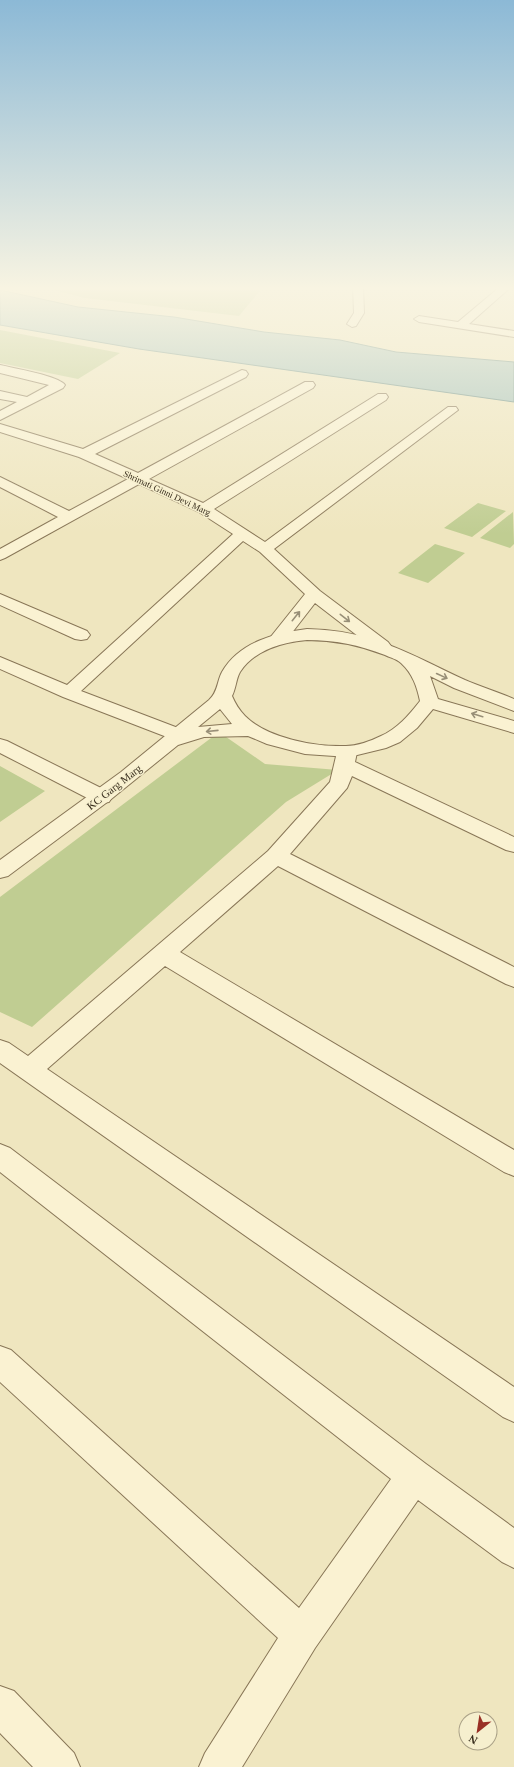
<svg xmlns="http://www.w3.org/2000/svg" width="514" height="1767" font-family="Georgia,serif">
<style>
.green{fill:#c0cd92}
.water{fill:#a2c1bb;stroke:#698e89}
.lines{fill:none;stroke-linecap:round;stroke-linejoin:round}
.minor-casing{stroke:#887657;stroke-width:2}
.tertiary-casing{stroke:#887657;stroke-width:2}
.minor{fill:#faf2d2;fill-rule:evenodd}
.tertiary{fill:#faf2d2;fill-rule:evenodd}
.oneway{stroke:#988f77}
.labels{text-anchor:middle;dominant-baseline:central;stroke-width:3;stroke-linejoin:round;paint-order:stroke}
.far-street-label{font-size:9px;fill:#372c1c;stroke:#f6efce}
.street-label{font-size:11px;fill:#372c1c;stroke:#f6efce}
</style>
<rect width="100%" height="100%" fill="#efe6bf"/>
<path class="green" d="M38,286h209l16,1 -24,29 -154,-18z
M0,330l120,23 -42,26 -78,-16z
M478,503l28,8 -34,26 -28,-9z
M513,512l1,32 -4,4 -30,-10z
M435,544l30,9 -37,30 -30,-10z
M219,732l46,32 73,6 -52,32 -254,225 -32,-15v-115z
M0,766l45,25 -45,31z"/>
<path class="water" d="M0,290l78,17 96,10 90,15 76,8 56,12 118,10v40l-375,-53 -139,-24z"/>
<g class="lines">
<defs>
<path id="minor" d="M353,286h10l1,27 -8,13 -4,1 -5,-3 7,-11z
M501,286h11l-43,38 45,7v6l-95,-15 -5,-3 5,-3 39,6z
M0,365c13,3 59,11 65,20l-2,3 -63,32v-9l17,-9 -17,-3v-8l27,6 22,-12 -49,-12z
M242,370l4,1 2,3 -2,3 -151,77 43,19 167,-91h8l2,3 -2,3 -164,91 54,24 175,-109h8l2,3 -2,3 -172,109 51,33 183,-135h8l2,3 -184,139 46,42 68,51 3,4 -3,4 -6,1 -6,-1 -61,-47 -31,40 -6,1 -6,-1 -3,-4 36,-45 -45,-42 -17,-11 -162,150 105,40 3,4 -3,4 -7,2 -7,-2 -109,-42 -63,-28v-12l67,28 166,-151 -34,-22 -60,-28 -134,74 -5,2v-11l58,-32 -58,-30v-10l69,34 59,-32 -49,-22 -79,-25v-8l83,25z
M0,594l87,37 3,4 -3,4 -6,1 -6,-1 -75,-34z
M0,739l7,2 102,51 3,5 -3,5 -7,1 -7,-1 -95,-49z
M347,746l7,2 3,4 -2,10 159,75v15l-8,-2 -154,-74 -5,12 -57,66 224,113v20l-8,-3 -228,-118 -98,86 334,198v26l-10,-4 -339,-206 -118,103 467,318v35l-11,-5 -503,-354v-23l9,3 19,13 240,-205 62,-69 7,-30 3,-4z
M0,1144l10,4 416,316 88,64v40l-12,-6 -84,-62 -103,148 -73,119h-43l6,-14 73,-115 -278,-256v-36l11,4 288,258 92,-129 -391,-307z
M0,1686l14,5 60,62 6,14h-47l-33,-34z"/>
<path id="tertiary" d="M307,629c65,1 102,25 158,51 16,7 33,12 49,19v12l-60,-23 -24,-12 8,23 76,22v12l-81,-24 -16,19 -17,14 -14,6 -37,9 -44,-3 -38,-10 -19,-8 -44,1 -26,8 -68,55 -102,76 -8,2v-18l121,-88 88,-72c9,-8 8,-19 13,-28 17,-30 53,-39 85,-43zM307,640c28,0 52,5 78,15 6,3 12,4 16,8 12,11 16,24 19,38 -11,14 -23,28 -39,35 -10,5 -24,10 -35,10 -31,1 -79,-8 -101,-30 -6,-6 -10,-13 -13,-20 4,-8 4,-17 8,-24 14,-22 43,-30 67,-32zM220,709l12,15 -34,3z"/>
</defs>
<use href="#minor" class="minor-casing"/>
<use href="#tertiary" class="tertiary-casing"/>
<use href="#minor" class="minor"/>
<use href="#tertiary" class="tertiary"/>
</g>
<defs><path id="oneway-shaft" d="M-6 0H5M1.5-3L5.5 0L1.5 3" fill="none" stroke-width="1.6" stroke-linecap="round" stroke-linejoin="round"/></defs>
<g class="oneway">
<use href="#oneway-shaft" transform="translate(296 616) rotate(-51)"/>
<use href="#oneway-shaft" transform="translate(345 618) rotate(38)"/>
<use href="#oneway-shaft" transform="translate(442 676) rotate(25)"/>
<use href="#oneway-shaft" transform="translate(477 715) rotate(-163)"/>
<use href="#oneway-shaft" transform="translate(212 731) rotate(174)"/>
</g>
<linearGradient id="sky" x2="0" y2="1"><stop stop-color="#8cb9d6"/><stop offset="0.54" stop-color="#f8f4e2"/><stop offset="1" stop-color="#f8f4e2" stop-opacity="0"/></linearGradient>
<rect width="514" height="534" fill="url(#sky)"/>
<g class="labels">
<g class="far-street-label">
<text transform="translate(167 493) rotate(25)">Shrimati Ginni Devi Marg</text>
</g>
<g class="street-label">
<text transform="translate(114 787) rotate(-38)">KC Garg Marg</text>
</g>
</g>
<g transform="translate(478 1731) rotate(210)"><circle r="19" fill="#f6efce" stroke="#aaa187"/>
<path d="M0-3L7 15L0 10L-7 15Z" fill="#993025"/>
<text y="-6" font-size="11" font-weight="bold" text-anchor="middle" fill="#372c1c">N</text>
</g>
</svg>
